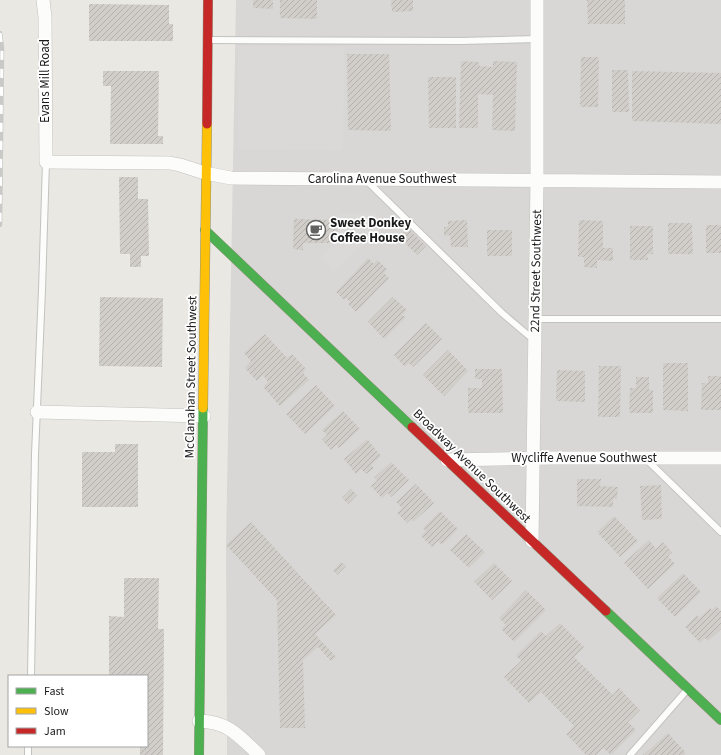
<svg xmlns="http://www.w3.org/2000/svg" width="721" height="755" font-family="'Source Sans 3',sans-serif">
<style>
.residential{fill:#d9d7d5}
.parking{fill:#dad9d7}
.building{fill:url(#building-hatch)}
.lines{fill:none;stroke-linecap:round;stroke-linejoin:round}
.lane-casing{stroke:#c2c2bf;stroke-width:8}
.street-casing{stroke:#c2c2bf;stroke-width:14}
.fast-casing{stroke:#92937c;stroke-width:10}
.slow-casing{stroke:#92937c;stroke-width:10}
.jam-casing{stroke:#92937c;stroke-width:10}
.lane{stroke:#fcfcfb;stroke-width:6}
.street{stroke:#fcfcfb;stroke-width:13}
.fast{stroke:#4caf50;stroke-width:9}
.slow{stroke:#ffc107;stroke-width:9}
.jam{stroke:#c62828;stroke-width:9}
.rail-casing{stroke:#c9c9c8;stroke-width:4.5}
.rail{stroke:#fff;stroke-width:3;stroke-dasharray:9;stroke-linecap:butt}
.labels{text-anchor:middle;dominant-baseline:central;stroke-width:3.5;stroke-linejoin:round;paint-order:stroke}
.street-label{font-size:13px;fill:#1b1b1b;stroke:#fff}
.poi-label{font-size:13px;font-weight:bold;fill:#1b1b1b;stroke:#fff;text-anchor:start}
</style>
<defs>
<pattern id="building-hatch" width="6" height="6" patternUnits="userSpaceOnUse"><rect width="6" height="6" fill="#d1ceca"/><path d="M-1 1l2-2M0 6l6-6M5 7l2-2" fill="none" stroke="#b3b0ad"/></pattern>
</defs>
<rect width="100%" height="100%" fill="#eae8e3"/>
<path class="residential" d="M236,0h485v755h-494l-1,-210z"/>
<path class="parking" d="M238,46l106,1 -1,103 -105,-1z
M373,212l11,12 -50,48 -14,-15 13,-12v-7h5l1,-24z"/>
<path class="building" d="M253,0h20v9l-20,-1z
M280,0h37v19l-37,-1z
M391,0h22v11l-21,1z
M587,0h38v24h-37z
M89,4l80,1v19h4v17h-84z
M347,54h42l2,77 -43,-1z
M581,57h18l-1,50h-18z
M461,61l18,1v4l14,1v-6l24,1 -2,69 -23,-1 1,-35 -15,-1v34h-19z
M612,70h16l1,42h-17z
M103,71h56l-1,65h5v8h-53l1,-58h-8z
M632,71l89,2v51l-89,-3z
M428,77h28v51h-27z
M119,177h19v22h10l1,57h-8v11h-11v-13h-10z
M294,219l44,1v17h-6v6h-29v7l-10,-1z
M467,220l1,27h-17l-1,-12 -6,1v-9h4v-6z
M579,220l24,1v27h10v13l-16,-1v8l-13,-1v-10h-6z
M668,223h24l1,31h-25z
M706,225h15v28h-15z
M630,226h23v28h-6l1,6h-18z
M408,228l18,18 -9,9 -18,-18z
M487,230h25v26h-25z
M368,258l6,6 3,-4 10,9 -3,4 5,5 -33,34 -8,-8 2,-2 -4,-4 -2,2 -8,-8z
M100,297l63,1 -1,69 -63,-1z
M393,297l14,13 -5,5 4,2 -22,22 -16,-17z
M426,323l16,16 -29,28 -4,-4 -4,4 -11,-12z
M265,334l22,24 5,-4 14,15 -3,4 6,7 -29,26 -17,-19 5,-5 -5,-7 -6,6 -12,-13 6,-7 -7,-8z
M448,350l20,21 -24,25 -21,-21z
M663,363h25v48l-25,-1z
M599,366h22l-1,51h-22z
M475,369h27l1,44h-35v-25h14v-9h-7z
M557,370l28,1v31l-29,-1z
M708,376h13v34h-20l1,-27h6z
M636,377h13v13h4v23h-24l1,-25h6z
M316,385l19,21 -30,28 -19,-20z
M343,411l17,18 -21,19 -3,-3 -5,5 -9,-10 5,-5 -5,-5z
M367,439l14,17 -10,9 3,3 -8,6 -5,-5 -5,5 -12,-15z
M115,444h23v63h-56v-55h33z
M391,462l18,18 -18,17 -3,-4 -6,5 -11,-12 6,-5 -3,-3z
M577,479h24l-1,7 18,1 -1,12h-4v8l-36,-1z
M416,484l18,19 -21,19 -2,-3 -4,4 -10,-10 5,-5 -6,-6z
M661,485l1,34 -20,1 -2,-34z
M351,489l6,6 -9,9 -6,-6z
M440,511l18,18 -16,16 -4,-4 -6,6 -11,-11 5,-5 -3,-3z
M614,516l24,25 -18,16 -23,-25z
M251,522l85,93 -21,19 21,23 -5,4 -13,-14 -15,13 2,68h-25l-3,-128 -51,-55z
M466,534l19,18 -16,16 -19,-18z
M649,540l7,9 7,-7 9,10 -4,4 7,8 -27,25 -24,-26z
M341,562l5,4 -9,9 -4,-5z
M494,563l18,18 -20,19 -18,-18z
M683,573l18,19 -26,25 -18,-19z
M124,578h35l-1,51h6l-1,126h-23v-9h7v-70h-38v-60l15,1z
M526,590l20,20 -32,32 -13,-13 5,-4 -7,-7z
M716,606l5,5v18l-13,12 -3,-3 -5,5 -15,-16 12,-12 2,3 11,-10 2,2z
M560,623l24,24 -10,10 39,38 6,-7 21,22 -12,12 8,8 -25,25 -8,-7 -7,7h-10l-20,-21 8,-8 -33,-34 -12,11 -25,-26 17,-16 -5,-5 25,-25 5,5z
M668,733l18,20 -2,2h-41z"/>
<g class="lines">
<defs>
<path id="lane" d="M208,40l253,1 76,-2
M366,180l136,133 33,28
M536,319h185
M646,459l75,73
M31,676l4,-222 7,-164 4,-128
M28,755v-9
M630,755l57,-65"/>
<path id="street" d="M43,0l2,17 1,145 124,1 10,2 25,8 26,5 490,4
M37,412l167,4
M447,460l105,-2h169
M532,541l5,-361v-180
M199,721c30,1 40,15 60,34"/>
<path id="fast" d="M205,230l207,197
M606,611l115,109
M199,755l4,-347"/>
<path id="slow" d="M203,408l4,-284"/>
<path id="jam" d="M207,124l1,-124
M412,427l194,184"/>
</defs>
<use href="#lane" class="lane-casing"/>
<use href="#street" class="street-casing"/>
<use href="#fast" class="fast-casing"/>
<use href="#slow" class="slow-casing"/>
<use href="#jam" class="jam-casing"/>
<use href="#lane" class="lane"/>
<use href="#street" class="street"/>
<use href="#fast" class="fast"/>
<use href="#slow" class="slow"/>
<use href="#jam" class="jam"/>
<defs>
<path id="rail" d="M0,33l2,15 -2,177"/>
</defs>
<use href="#rail" class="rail-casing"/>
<use href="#rail" class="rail"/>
</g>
<defs>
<symbol id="cafe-ring" viewBox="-11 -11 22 22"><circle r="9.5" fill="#fff" stroke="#636361" stroke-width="1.5"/><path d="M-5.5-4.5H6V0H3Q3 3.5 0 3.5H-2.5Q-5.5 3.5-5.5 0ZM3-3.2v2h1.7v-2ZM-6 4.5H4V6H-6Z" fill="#636361"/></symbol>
</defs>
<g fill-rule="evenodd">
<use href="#cafe-ring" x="305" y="219" width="22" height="22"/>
</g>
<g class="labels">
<g class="street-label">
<text transform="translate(45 81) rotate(-90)">Evans Mill Road</text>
<text x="382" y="179">Carolina Avenue Southwest</text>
<text transform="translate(536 271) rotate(-89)">22nd Street Southwest</text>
<text transform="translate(191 377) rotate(-89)">McClanahan Street Southwest</text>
<text x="584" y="458">Wycliffe Avenue Southwest</text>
<text transform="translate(472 466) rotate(44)">Broadway Avenue Southwest</text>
</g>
<g class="poi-label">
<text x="330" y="223">Sweet Donkey<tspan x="330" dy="15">Coffee House</tspan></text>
</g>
</g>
<rect x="8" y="675" width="140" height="72" fill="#ffffff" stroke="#a4a4a4"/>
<rect x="16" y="688" width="20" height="6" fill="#4caf50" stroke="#a4a4a4"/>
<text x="44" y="695" font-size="12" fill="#1b1b1b">Fast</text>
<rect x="16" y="708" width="20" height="6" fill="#ffc107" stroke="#a4a4a4"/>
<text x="44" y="715" font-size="12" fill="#1b1b1b">Slow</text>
<rect x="16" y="728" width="20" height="6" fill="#c62828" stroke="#a4a4a4"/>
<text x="44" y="735" font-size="12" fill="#1b1b1b">Jam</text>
</svg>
